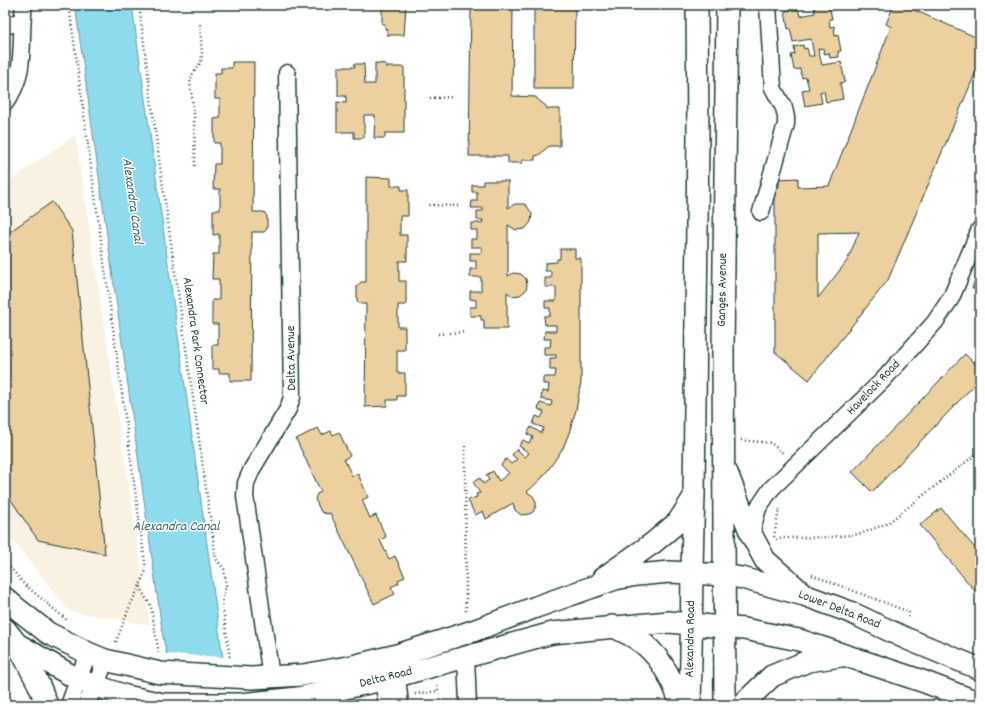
<svg xmlns="http://www.w3.org/2000/svg" width="985" height="710" font-family="Dekko,sans-serif">
<style>
.built{fill:#f9f1e2}
.water{fill:#8edbee;stroke:#629ca4}
.pier{fill:#fff}
.building{fill:#ecd0a0;stroke:#1f3d34;fill-rule:evenodd}
.lines{fill:none;stroke-linecap:round;stroke-linejoin:round}
.minor-casing{stroke:#1f3d34;stroke-width:19}
.major-casing{stroke:#1f3d34;stroke-width:24}
.path{stroke:#1f3d34;stroke-width:2.5;stroke-dasharray:1 3;stroke-linecap:butt}
.minor{stroke:#fff;stroke-width:16}
.major{stroke:#fff;stroke-width:21}
.labels{text-anchor:middle;dominant-baseline:central;stroke-width:3;stroke-linejoin:round;paint-order:stroke}
.street-label{font-size:13px;fill:#1f3d34;stroke:#fff}
.water-label{font-size:14px;font-style:italic;fill:#3b6462;stroke:#fff}
</style>
<rect width="100%" height="100%" fill="#fff"/>
<filter id="ink" filterUnits="userSpaceOnUse"><feTurbulence type="fractalNoise" baseFrequency=".025" numOctaves="2"/><feDisplacementMap in="SourceGraphic" scale="8" xChannelSelector="R" yChannelSelector="G"/><feConvolveMatrix kernelMatrix="1 2 1 2 8 2 1 2 1" color-interpolation-filters="sRGB"/></filter>
<g filter="url(#ink)">
<path class="built" d="M75,135l75,490 -81,-14 -64,-81v-346z"/>
<path class="water" d="M75,5h57l97,697 -52,3 -14,-68z"/>
<path class="pier" d="M165,654l60,3 6,44 -56,4z"/>
<path class="building" d="M382,5h24l-2,30h-17v-6h-2v-5h-3z
M471,5h42l-1,91 24,1 1,2 9,7 1,3h13v37h-11l-10,9 -4,1v4h-13v3h-14v-7h-39z
M534,5h41l-1,84h-40z
M829,5l3,14h-3l1,8 4,-1 1,10 3,-1 3,16h-3l1,6 -9,1 -1,-5 -5,1 -1,-6 -5,1 4,16 19,-3 4,20 -5,1 3,16 -17,3 -2,-11 -4,1 2,11 -17,3 -3,-16 7,-1 -3,-12 -4,1 -2,-9 -6,1 -3,-15 4,-1 -1,-7 9,-2 1,4 3,-1 2,8h5l-3,-17 -18,3 -3,-14 -2,1 -3,-18 13,-2 2,7 15,-3 -1,-7z
M894,5h9l77,34v23l-92,218 -79,100 -34,-28v-164l4,-1v-8l19,-1v9l31,-1 62,-159 -5,-3zM859,232l-12,29 -29,37v-65z
M232,62h22l-1,150h11l3,4v13l-3,3h-12l-1,149h-21v-8h-11v-4h-7v-24h6v-21h-6v-24h7v-21h-7l1,-25h6v-20l-6,1v-25h7v-21h-7l1,-25h6v-21h-6v-24l6,-1v-19h-5v-26h6v-5h11z
M375,63l11,1v3h18v66h-19v5h-11l1,-23h-11v23h-10v-6h-17v-30l9,1v-7h-8v-29h17l-1,-3h10l1,20h10z
M366,177l25,1v8h10v4h7v26h-8v19h7v26h-8v20h7v24h-8v22h7v23h-8v23h8v23h-8v4h-10v6l-22,1 1,-103h-5l-4,-3v-15l4,-4h5z
M483,181h25v27l7,-4h9l3,2 5,8 -1,8 -6,7 -9,1 -8,-5v51l5,-3 8,1 5,5 1,7 -1,4 -6,5 -8,1 -5,-4v37h-23v-9h-3v-4h-11v-9h6v-7l-6,-1v-8h11v-14h-11v-8h6v-8h-6v-8h12v-6h-11v-8h6v-9h-6v-7h11l1,-3h-6v-9h6v-3h-12l1,-7h5v-9h-5v-7h11z
M52,202l20,29 33,323 -67,-14 -33,-49v-256z
M560,249h15v9h6v124l-5,28 -7,23 -6,15 -10,15 -11,15 -15,14 6,4 3,6v4l-3,6 -4,2 -8,1 -6,-5 -2,-7 -27,16 -3,-8 -8,4 -7,-15 9,-3 -1,-3 4,-1 -7,-11 7,-4 3,6 6,-4 -3,-5 7,-4 6,10 10,-8 -8,-8 5,-6 5,5 6,-5 -5,-4 5,-6 8,8 4,-4 -10,-7 4,-6 6,3 4,-6 -6,-3 4,-7 10,6 3,-5 -11,-4 3,-8 5,2 3,-6 -6,-3 2,-6 11,3 1,-5 -11,-2 1,-8 6,1 1,-8h-6v-7h12l1,-7h-6v-12h6v-3h-12v-8h6l1,-8h-7l1,-8h11v-6h-11l-1,-9h6v-8h-5v-7h11v-14h-11v-9h6v-7h-6v-8l12,-1v-3h3z
M977,275l3,1v15l-8,-3z
M965,354l15,15v10l-108,113 -20,-20z
M318,428l4,7 9,-4 2,4 6,-3 11,24 -6,3 8,17 6,-2 10,23 -6,3 8,18 6,-3 10,22 -6,3 9,19 6,-3 10,21 -7,3 1,3 -8,4 4,7 -21,10 -44,-91 -3,1 -6,-2 -6,-13 2,-5 4,-2 -25,-53z
M941,508l39,46v43l-60,-72z"/>
<g class="lines">
<defs>
<path id="minor" d="M5,26l17,-5
M5,103c23,-30 14,-63 19,-98
M761,212l25,-88v-7l-2,-9 -11,-20 -5,-83
M751,534l7,-26 13,-19 112,-109 52,-58 16,-24 29,-69
M466,657l2,48
M397,676l3,29
M271,677l-26,-181 1,-13 6,-14 36,-60 4,-12 -5,-324
M383,680l4,25
M69,705l19,-52
M85,705l11,-19 9,-26"/>
<path id="major" d="M727,473l24,61 14,26 36,32
M603,578l50,-35 25,-21 16,-25
M5,598l10,9 33,26 40,20 17,7 55,13 91,5 52,-3 50,-9 44,-11 76,-24 63,-24 79,-28 22,-4 33,-3 54,3 18,3 62,17 46,17 55,26 75,31
M612,626c8,4 17,8 25,13 23,15 36,41 44,66
M5,629l12,15 62,36 47,16 37,8h78l57,-6 85,-18 169,-47 117,-11 75,7 55,11 123,41 58,22
M18,645l21,40 8,20
M690,705c2,-69 1,-139 4,-208l4,-362 -1,-130
M725,705l-2,-354 4,-346
M745,705l2,-5 25,-24 36,-15 33,-5"/>
</defs>
<use href="#minor" class="minor-casing"/>
<use href="#major" class="major-casing"/>
<path class="path" d="M69,5l77,565 -6,15 4,10 7,11 8,49
M139,5l18,140 59,414 8,10 2,16 -4,17 8,57
M967,5l13,4
M430,98l26,-1
M195,166l-1,-52 -4,-31 2,-8 9,-13 1,-8 -2,-30
M429,205l32,1
M438,334l26,-2
M741,440l30,3 13,11
M465,446l1,167
M774,537l5,-28
M776,540l7,-2 48,-1 29,-3 28,-11 92,-72
M5,561l18,22 45,38
M812,575l97,37 -1,7
M116,642l12,-32 12,-25
M415,694l23,-3 -1,-8"/>
<use href="#minor" class="minor"/>
<use href="#major" class="major"/>
</g>
</g>
<g class="labels">
<g class="street-label">
<text transform="translate(723 290) rotate(-89)">Ganges Avenue</text>
<text transform="translate(195 341) rotate(82)">Alexandra Park Connector</text>
<text transform="translate(292 358) rotate(-91)">Delta Avenue</text>
<text transform="translate(874 388) rotate(-46)">Havelock Road</text>
<text transform="translate(839 610) rotate(21)">Lower Delta Road</text>
<text transform="translate(691 639) rotate(-89)">Alexandra Road</text>
<text transform="translate(386 678) rotate(-14)">Delta Road</text>
</g>
<g class="water-label">
<text transform="translate(132 201) rotate(82)">Alexandra Canal</text>
<text x="176" y="527">Alexandra Canal</text>
</g>
</g>
<rect width="985" height="710" fill="none" stroke="#fff" stroke-width="20"/>
<rect x="10" y="10" width="965" height="690" fill="none" stroke="#1f3d34" stroke-width="1.5" filter="url(#ink)"/>
</svg>
